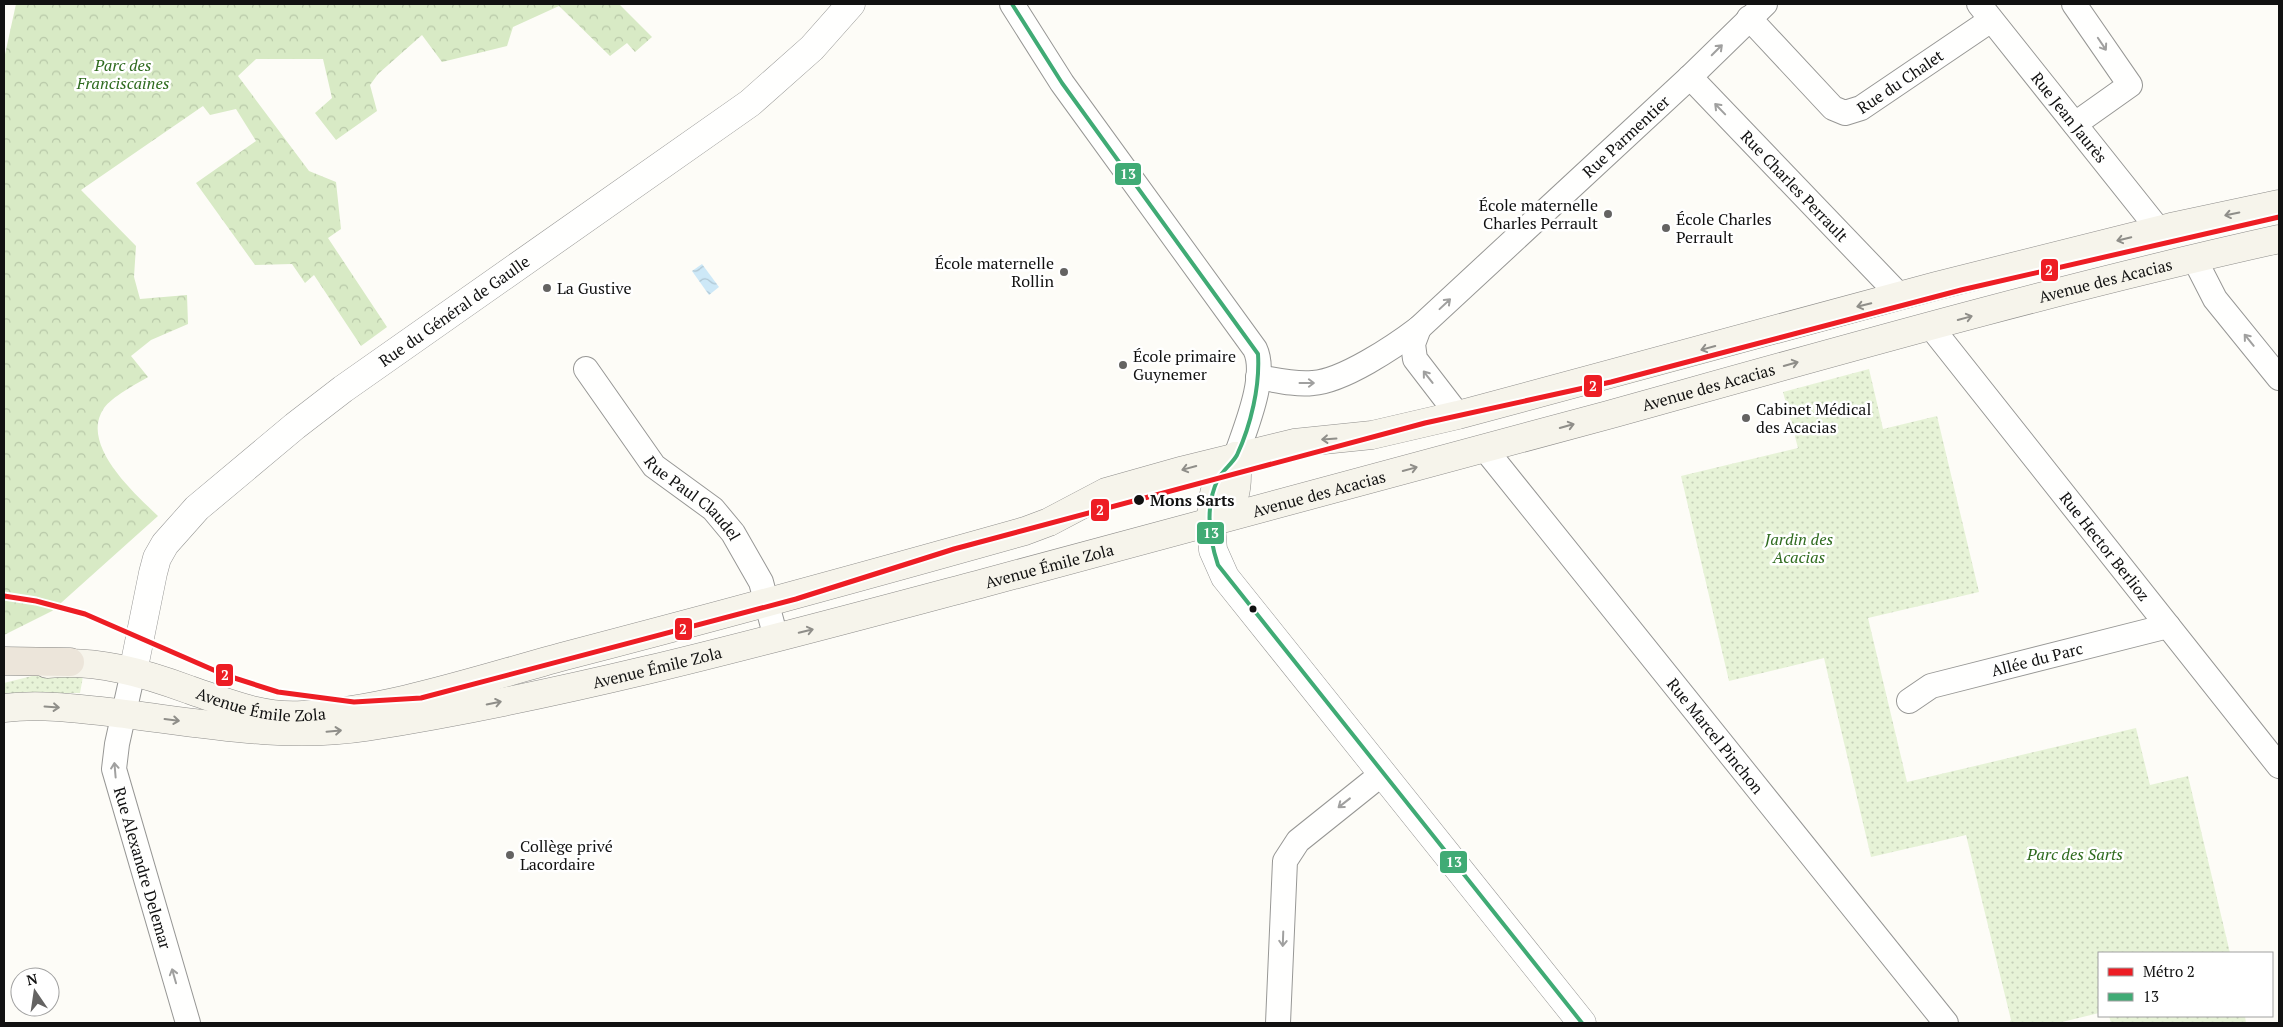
<svg xmlns="http://www.w3.org/2000/svg" width="2283" height="1027" font-family="'PT Serif',serif">
<style>
.green{fill:url(#green-dots)}
.forest{fill:url(#forest-crowns)}
.water{fill:url(#water-waves)}
.lines{fill:none;stroke-linecap:round;stroke-linejoin:round}
.minor-casing{stroke:#979795;stroke-width:26}
.tertiary-casing{stroke:#979795;stroke-width:29}
.secondary-casing{stroke:#8e8d8b;stroke-width:29}
.trunk-casing{stroke:#858482;stroke-width:29}
.minor{stroke:#fffffe;stroke-width:24}
.tertiary{stroke:#fffffe;stroke-width:28}
.secondary{stroke:#f6f4eb;stroke-width:28}
.trunk{stroke:#ece5da;stroke-width:28}
.bus-1-casing{stroke:#fff;stroke-width:8}
.bus-1{stroke:#40ab75;stroke-width:4}
.metro-1-casing{stroke:#fff;stroke-width:9}
.metro-1{stroke:#ed1d24;stroke-width:5}
.oneway{stroke:#a0a09f}
.oneway2{stroke:#8f8e89}
.poi-dot{fill:#646362;stroke:#fff;stroke-width:2}
.stop-dot{fill:#111;stroke:#fff;stroke-width:2}
.labels{text-anchor:middle;dominant-baseline:central;stroke-width:5;stroke-linejoin:round;paint-order:stroke}
.park-label{font-size:16px;font-style:italic;fill:#2f6b1f;stroke:#fff}
.street-label{font-size:16px;fill:#111;stroke:#fff}
.poi-label{font-size:16px;fill:#111;stroke:#fff;text-anchor:start}
.stop-label{font-size:16px;font-weight:bold;fill:#111;stroke:#fff;text-anchor:start}
.line-badge{stroke:#fff;stroke-width:2}
.badge-label{font-size:14px;text-anchor:middle;font-weight:bold;fill:#fff}
</style>
<defs>
<pattern id="green-dots" width="8" height="8" patternUnits="userSpaceOnUse" patternTransform="scale(1.25)"><rect width="8" height="8" fill="#e7f3d7"/><path d="M2 2h.1M6 6h.1" fill="none" stroke="#c5cfb8" stroke-width="1.8" stroke-linecap="round"/></pattern>
<pattern id="forest-crowns" width="20" height="18" patternUnits="userSpaceOnUse" patternTransform="scale(1.25)"><rect width="20" height="18" fill="#d8eac5"/><path d="M2 6a3 3 0 1 1 6 0M12 15a3 3 0 1 1 6 0" fill="none" stroke="#b8c8a8"/></pattern>
<pattern id="water-waves" width="16" height="10" patternUnits="userSpaceOnUse" patternTransform="scale(1.25)"><rect width="16" height="10" fill="#cde8f7"/><path d="M0 5q4-4 8 0t8 0" fill="none" stroke="#afc6d3"/></pattern>
</defs>
<rect width="100%" height="100%" fill="#fdfcf7"/>
<path class="green" d="M1869,369l14,60 54,-13 42,176 -111,26 39,164 229,-54 14,57 38,-9 42,177h-131v60l-41,10h-49l2,-3 -45,-185 -95,22 -47,-199 -95,23 -48,-205 117,-28 -15,-56z
M84,671l-4,22h-55l-21,4v-14l36,-9z
M2109,1016h136l1,7h-135z"/>
<path class="forest" d="M16,4h603l33,33 -17,15 -8,-9 -17,13 -51,-50 -46,21 -6,19 -65,16 -20,-27 -44,39 -8,11 7,26 -41,29 -21,-27 17,-15 -9,-39h-67l-18,17 71,95 27,11 5,47 -13,9 59,89 -26,19 -47,-71 -9,8 -13,-19 -37,1 -59,-82 60,-42 -20,-32 -26,6 -7,-9 -122,84 55,56 -2,31 6,22 47,-4 1,29 -37,16 -20,16 17,21c-12,7 -36,20 -44,31 -25,36 30,85 54,108l-106,95 -48,24v-576z"/>
<path class="water" d="M702,264l17,23 -10,8 -17,-24z"/>
<g class="lines">
<defs>
<g id="minor">
<path d="M1012,4l50,79 193,266c13,27 -10,80 -19,107"/>
<path id="s1" d="M1979,4l180,226"/>
<path d="M2074,4l56,81 -55,39"/>
<path id="s2" d="M1749,18l84,90 12,5 16,-5 130,-88"/>
<path id="s3" d="M1690,77l210,219"/>
<path d="M2194,258l21,41 64,79"/>
<path id="s4" d="M1931,327l348,439"/>
<path d="M1419,328l-6,16 2,15 43,56"/>
<path id="s5" d="M586,369l68,97 59,43 20,24 28,49 15,56"/>
<path id="s6" d="M1258,377c18,3 37,8 55,6 30,-2 81,-36 106,-55l271,-251 75,-73"/>
<path id="s7" d="M1485,449l461,574"/>
<path id="s8" d="M133,672l-16,72 -3,25 74,254"/>
<path id="s9" d="M1909,701l22,-15 237,-60"/>
<path d="M1278,1023l7,-162 13,-20 85,-68"/>
</g>
<g id="tertiary">
<path d="M1211,524l2,26 12,27 357,446"/>
<path id="s10" d="M133,672l20,-99 4,-15 8,-14 32,-36 98,-82 48,-37 407,-286 62,-55 39,-44"/>
</g>
<g id="secondary">
<path d="M1211,524c27,-19 28,-37 25,-68"/>
<path d="M1211,524c0,-28 5,-48 25,-68"/>
<path id="s11" d="M47,664c49,-5 97,9 143,26 38,13 73,28 113,25 84,-4 180,-37 262,-59 154,-40 307,-82 460,-125l24,-9 57,-30 78,-22 110,-27 78,-8 86,-20 478,-129 235,-59 108,-23"/>
<path id="s12" d="M4,708c35,-4 70,0 105,4 85,10 172,28 257,15 209,-33 414,-90 618,-144 209,-55 417,-111 624,-168 223,-62 446,-126 671,-176"/>
</g>
<path id="trunk" d="M4,661l66,1"/>
</defs>
<use href="#minor" class="minor-casing"/>
<use href="#tertiary" class="tertiary-casing"/>
<use href="#secondary" class="secondary-casing"/>
<use href="#trunk" class="trunk-casing"/>
<use href="#minor" class="minor"/>
<use href="#tertiary" class="tertiary"/>
<use href="#secondary" class="secondary"/>
<use href="#trunk" class="trunk"/>
<defs>
<path id="bus-1" d="M1012,4l50,79 196,271c2,32 -7,71 -21,101 -5,9 -14,15 -19,24 -13,27 -9,59 0,86l364,458"/>
</defs>
<use href="#bus-1" class="bus-1-casing"/>
<use href="#bus-1" class="bus-1"/>
<defs>
<path id="metro-1" d="M4,596l32,5 49,13 140,61 53,17 76,10 67,-4 375,-99 158,-50 471,-126 186,-41 350,-92 318,-73"/>
</defs>
<use href="#metro-1" class="metro-1-casing"/>
<use href="#metro-1" class="metro-1"/>
</g>
<defs><path id="oneway-shaft" d="M-6 0H5M1.5-3L5.5 0L1.5 3" fill="none" stroke-width="1.6" stroke-linecap="round" stroke-linejoin="round" transform="scale(1.25)"/></defs>
<g class="oneway">
<use href="#oneway-shaft" transform="translate(2102 44) rotate(56)"/>
<use href="#oneway-shaft" transform="translate(1717 50) rotate(-45)"/>
<use href="#oneway-shaft" transform="translate(1720 109) rotate(-134)"/>
<use href="#oneway-shaft" transform="translate(1445 304) rotate(-43)"/>
<use href="#oneway-shaft" transform="translate(2249 340) rotate(-129)"/>
<use href="#oneway-shaft" transform="translate(1428 377) rotate(-128)"/>
<use href="#oneway-shaft" transform="translate(1307 383)"/>
<use href="#oneway-shaft" transform="translate(115 770) rotate(-95)"/>
<use href="#oneway-shaft" transform="translate(1344 803) rotate(142)"/>
<use href="#oneway-shaft" transform="translate(1283 939) rotate(92)"/>
<use href="#oneway-shaft" transform="translate(174 976) rotate(-106)"/>
</g>
<g class="oneway2">
<use href="#oneway-shaft" transform="translate(2232 214) rotate(168)"/>
<use href="#oneway-shaft" transform="translate(2124 239) rotate(166)"/>
<use href="#oneway-shaft" transform="translate(1864 305) rotate(166)"/>
<use href="#oneway-shaft" transform="translate(1965 318) rotate(-15)"/>
<use href="#oneway-shaft" transform="translate(1708 348) rotate(165)"/>
<use href="#oneway-shaft" transform="translate(1791 364) rotate(-16)"/>
<use href="#oneway-shaft" transform="translate(1567 426) rotate(-16)"/>
<use href="#oneway-shaft" transform="translate(1329 439) rotate(176)"/>
<use href="#oneway-shaft" transform="translate(1189 468) rotate(165)"/>
<use href="#oneway-shaft" transform="translate(1410 469) rotate(-15)"/>
<use href="#oneway-shaft" transform="translate(806 631) rotate(-14)"/>
<use href="#oneway-shaft" transform="translate(494 703) rotate(-11)"/>
<use href="#oneway-shaft" transform="translate(52 707) rotate(4)"/>
<use href="#oneway-shaft" transform="translate(172 720) rotate(7)"/>
<use href="#oneway-shaft" transform="translate(334 731) rotate(-5)"/>
</g>
<g class="poi-dot">
<circle cx="1608" cy="214" r="5"/>
<circle cx="1666" cy="228" r="5"/>
<circle cx="1064" cy="272" r="5"/>
<circle cx="547" cy="288" r="5"/>
<circle cx="1123" cy="365" r="5"/>
<circle cx="1746" cy="418" r="5"/>
<circle cx="510" cy="855" r="5"/>
</g>
<g class="stop-dot">
<circle cx="1139" cy="500" r="6"/>
<circle cx="1253" cy="609" r="4.5"/>
</g>
<g class="labels">
<g class="park-label">
<text x="123" y="65">Parc des<tspan x="123" dy="18">Franciscaines</tspan></text>
<text x="1799" y="539">Jardin des<tspan x="1799" dy="18">Acacias</tspan></text>
<text x="2075" y="854">Parc des Sarts</text>
</g>
<g class="street-label">
<text stroke="none"><textPath href="#s2" startOffset="200">Rue du Chalet</textPath></text>
<text stroke="none"><textPath href="#s1" startOffset="145">Rue Jean Jaurès</textPath></text>
<text stroke="none"><textPath href="#s6" startOffset="458">Rue Parmentier</textPath></text>
<text stroke="none"><textPath href="#s3" startOffset="151">Rue Charles Perrault</textPath></text>
<text stroke="none"><textPath href="#s12" startOffset="2160">Avenue des Acacias</textPath></text>
<text stroke="none"><textPath href="#s10" startOffset="505">Rue du Général de Gaulle</textPath></text>
<text stroke="none"><textPath href="#s12" startOffset="1749">Avenue des Acacias</textPath></text>
<text stroke="none"><textPath href="#s12" startOffset="1345">Avenue des Acacias</textPath></text>
<text stroke="none"><textPath href="#s5" startOffset="169">Rue Paul Claudel</textPath></text>
<text stroke="none"><textPath href="#s4" startOffset="280">Rue Hector Berlioz</textPath></text>
<text stroke="none"><textPath href="#s12" startOffset="1066">Avenue Émile Zola</textPath></text>
<text stroke="none"><textPath href="#s9" startOffset="136">Allée du Parc</textPath></text>
<text stroke="none"><textPath href="#s12" startOffset="661">Avenue Émile Zola</textPath></text>
<text stroke="none"><textPath href="#s11" startOffset="220">Avenue Émile Zola</textPath></text>
<text stroke="none"><textPath href="#s7" startOffset="368">Rue Marcel Pinchon</textPath></text>
<text stroke="none"><textPath href="#s8" startOffset="202">Rue Alexandre Delemar</textPath></text>
</g>
<g class="poi-label">
<text x="1598" y="205" text-anchor="end">École maternelle<tspan x="1598" dy="18">Charles Perrault</tspan></text>
<text x="1676" y="219">École Charles<tspan x="1676" dy="18">Perrault</tspan></text>
<text x="1054" y="263" text-anchor="end">École maternelle<tspan x="1054" dy="18">Rollin</tspan></text>
<text x="557" y="288">La Gustive</text>
<text x="1133" y="356">École primaire<tspan x="1133" dy="18">Guynemer</tspan></text>
<text x="1756" y="409">Cabinet Médical<tspan x="1756" dy="18">des Acacias</tspan></text>
<text x="520" y="846">Collège privé<tspan x="520" dy="18">Lacordaire</tspan></text>
</g>
<g class="stop-label">
<text x="1150" y="500">Mons Sarts</text>
</g>
</g>
<g class="line-badge">
<rect x="1114" y="162" width="28" height="24" rx="5" fill="#40ab75"/>
<rect x="2040" y="258" width="19" height="24" rx="5" fill="#ed1d24"/>
<rect x="1583" y="374" width="20" height="24" rx="5" fill="#ed1d24"/>
<rect x="1090" y="498" width="20" height="24" rx="5" fill="#ed1d24"/>
<rect x="1196" y="521" width="29" height="24" rx="5" fill="#40ab75"/>
<rect x="674" y="617" width="19" height="24" rx="5" fill="#ed1d24"/>
<rect x="215" y="663" width="19" height="24" rx="5" fill="#ed1d24"/>
<rect x="1439" y="850" width="29" height="24" rx="5" fill="#40ab75"/>
</g>
<g class="badge-label">
<text x="1128" y="179">13</text>
<text x="2049" y="275">2</text>
<text x="1593" y="391">2</text>
<text x="1100" y="515">2</text>
<text x="1211" y="538">13</text>
<text x="683" y="634">2</text>
<text x="225" y="680">2</text>
<text x="1454" y="867">13</text>
</g>
<rect width="2283" height="1027" fill="none" stroke="#111111" stroke-width="10"/>
<rect x="2098" y="952" width="175" height="65" fill="#ffffff" stroke="#a0a0a0"/>
<rect x="2108" y="968" width="25" height="8" fill="#ed1d24" stroke="#a0a0a0"/>
<text x="2143" y="977" font-size="15" fill="#111111">Métro 2</text>
<rect x="2108" y="993" width="25" height="8" fill="#40ab75" stroke="#a0a0a0"/>
<text x="2143" y="1002" font-size="15" fill="#111111">13</text>
<g transform="translate(35 992) rotate(347)"><circle r="24" fill="#ffffff" stroke="#a0a0a0"/>
<path d="M0-4L9 19L0 12L-9 19Z" fill="#646362"/>
<text y="-8" font-size="14" font-weight="bold" text-anchor="middle" fill="#111111">N</text>
</g>
</svg>
